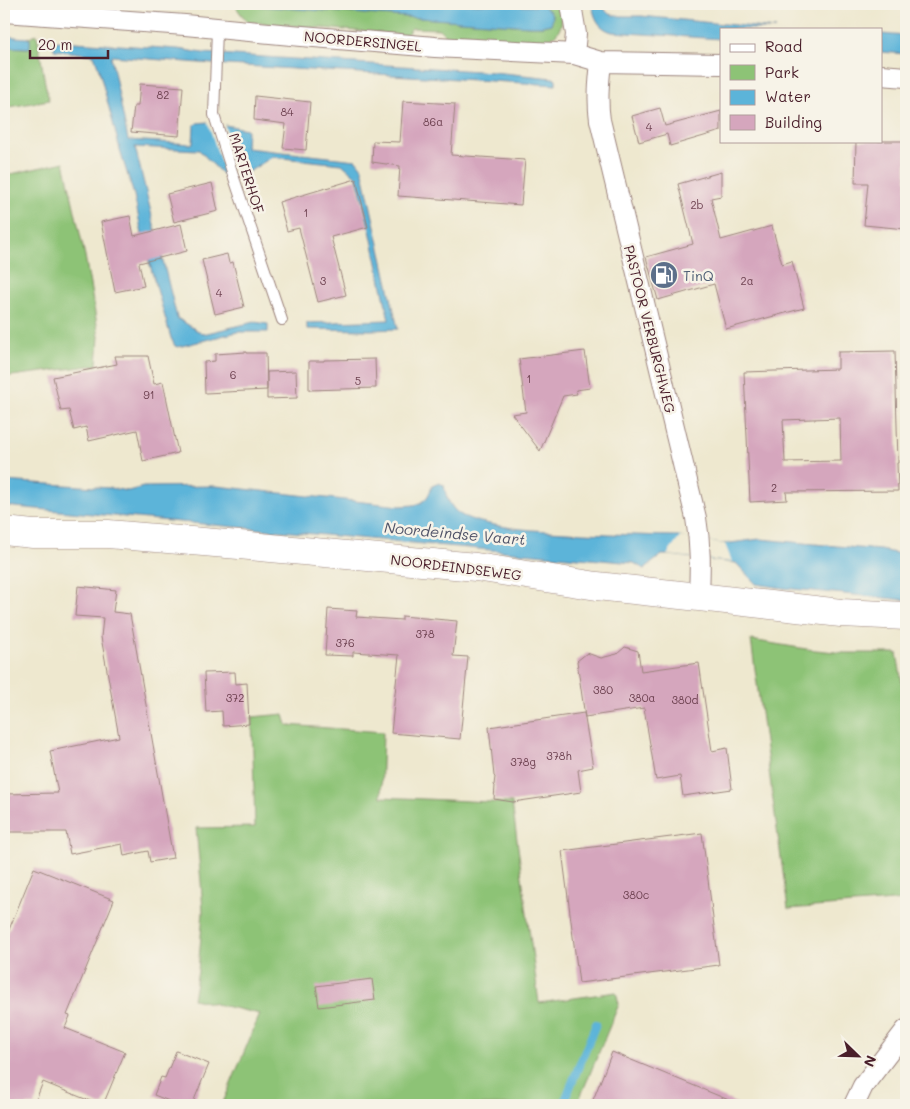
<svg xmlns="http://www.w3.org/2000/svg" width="910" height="1109" font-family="Mali,sans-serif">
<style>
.green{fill:#8dc376;stroke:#6c7150}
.water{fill:#5cb4d9;stroke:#536a82}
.pier{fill:#eee8cf}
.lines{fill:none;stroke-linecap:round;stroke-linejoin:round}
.stream{stroke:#5cb4d9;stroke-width:8}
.building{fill:#d5a6bd;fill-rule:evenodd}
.lane-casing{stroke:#9c847d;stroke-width:12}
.street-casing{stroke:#9c847d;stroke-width:22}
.secondary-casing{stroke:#9c847d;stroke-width:29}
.lane{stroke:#fff;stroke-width:10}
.street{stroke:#fff;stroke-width:20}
.secondary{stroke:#fff;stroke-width:28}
.labels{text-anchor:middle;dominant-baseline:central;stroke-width:5;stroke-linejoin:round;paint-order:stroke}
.number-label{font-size:11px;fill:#6d4150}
.street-label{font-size:14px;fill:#4a1f2b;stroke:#f7f3e8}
.service-label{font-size:14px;fill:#4e5e75;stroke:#f7f3e8;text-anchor:start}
.water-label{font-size:15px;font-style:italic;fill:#505368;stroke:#f7f3e8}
</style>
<rect width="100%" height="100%" fill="#f7f3e8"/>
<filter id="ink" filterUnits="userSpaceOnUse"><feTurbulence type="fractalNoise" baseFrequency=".02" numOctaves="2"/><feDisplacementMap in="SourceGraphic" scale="10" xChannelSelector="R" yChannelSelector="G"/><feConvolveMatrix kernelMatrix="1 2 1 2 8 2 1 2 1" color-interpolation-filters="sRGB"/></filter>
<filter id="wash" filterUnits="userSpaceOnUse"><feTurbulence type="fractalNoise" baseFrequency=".0096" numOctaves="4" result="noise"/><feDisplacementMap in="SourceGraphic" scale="20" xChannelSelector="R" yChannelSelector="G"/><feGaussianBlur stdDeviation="1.12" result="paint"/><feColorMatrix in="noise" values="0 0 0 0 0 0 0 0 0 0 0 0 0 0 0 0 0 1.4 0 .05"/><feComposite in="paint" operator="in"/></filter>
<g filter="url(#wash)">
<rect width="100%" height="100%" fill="#eee8cf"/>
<path class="green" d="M234,4l295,22h13l9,-2c5,-10 -3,-14 -10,-19l-1,-1h22c1,21 0,33 -23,39l-91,-5 -9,-9 -27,-1 -6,7 -158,-13 -7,-8z
M36,34l2,6 7,43 4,17 -45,8v-61l25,1 1,-9 -3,-1z
M64,162l21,94 14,80 -2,29 -93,12v-214l3,12z
M751,640l55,9 39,4h52l9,54v193l-118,9z
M284,714l3,11 96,7 -2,65 131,6 27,200 77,-11 3,12 -42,101h-355l38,-91 -67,-15 5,-28 5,-59 -2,-30 -5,-54 59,-1 -3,-110z"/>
<path class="water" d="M240,4h268l13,2h15v-2h4l1,1c8,5 15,9 10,19l-9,2h-13l-286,-21z
M592,4h9l5,7 3,3 8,2h24l135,13h-55v10l-109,-7c-14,-4 -18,-15 -20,-28z
M881,34l25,2v18l-25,-2z
M4,36l23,2 3,1v8l-1,1 -25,-1z
M60,41l118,8 25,4 290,19 60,6 3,1v6l-344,-21 -99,-8 -2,1 17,83 63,4 2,-1 1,-17 3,-3 11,-1 39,7 -1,19 110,12 6,8 36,161 -28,1 -63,-1v-6l82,-3 -19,-90 -13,-53 -15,-13 -70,-7 -30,19 -16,2 -27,-28 -64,-3 42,171 26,16 51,-12 14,2v8h-31l-59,15 -3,-1 -4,-8 -27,-94 -10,-49 -12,-38 -24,-91 -4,-11 -40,-5v-8z
M4,481l106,7 18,3 15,-4 73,-1 184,20c19,-1 26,-1 32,-20l7,-3 5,2c2,13 7,25 19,31 11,5 25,8 37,10 28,5 55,5 83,7 32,1 64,3 96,3l3,2 41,6 37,-5 120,11 26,5v45l-123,-12 -27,-4 -20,-21 -67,-8h-7l-18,14 -10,-6 -630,-57z"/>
<path class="pier" d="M207,120l17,3 18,55h-16z
M680,537l45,7 7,18 -65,-7z"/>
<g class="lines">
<path class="stream" d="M563,1105l33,-81"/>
</g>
<g id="blocks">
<path class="building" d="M140,84l43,3 -4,49 -48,-4 3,-26h4z
M255,96l55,6 -4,48 -23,-2 3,-24 -32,-4z
M403,101l52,3 -4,51 74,5 -4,45 -123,-9 2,-30 -28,-4 1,-21 27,1z
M660,108l5,18 56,-15v20l-51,15 -3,-12 -28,8 -7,-26z
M856,141h50v88l-42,-4 4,-42h-13z
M721,172v24l-10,2 10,42 51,-14 10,38 10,-3 12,47 -78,21 -12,-45 -56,16 -12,-43 47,-13 -15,-60z
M356,179l12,48 -37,10 15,58 -28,7 -19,-74 -12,3 -8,-29z
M212,183l6,28 -44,11 -7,-28z
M130,216l4,20 47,-12 6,27 -48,12 5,23 -29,6 -14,-70z
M227,254l2,9 4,-1 11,45 -29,7 -13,-54z
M585,351l5,37 -14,2 1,4 -14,2 -23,55 -28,-37 14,-2 -7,-53z
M895,351l3,112h-1l1,28 -112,1 1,8 -37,2 -6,-130 94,-3v-17zM840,418l1,43 -56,1 -2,-42z
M246,352v1h20l1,37 -62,3 -1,-31 11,-1v-7z
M115,356h33l6,28 9,-2 15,71 -35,8 -6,-31 -48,11 -3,-14 -12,3 -5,-20 -8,1 -8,-34 64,-13z
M375,359l1,29 -67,2v-29h15v-1z
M296,371l1,27 -30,1v-27z
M78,586l38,4 -3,22 17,2 43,244 -23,4 -2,-11 -24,5 -2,-12 -52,10 -4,-22h-62v-38l54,-1 -8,-42 69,-14 -18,-100 2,-19 -28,-2z
M328,609l29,2 -1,6 46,3v-4l55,5 -4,35 15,1 -8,82 -69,-6 8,-78 -46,-3v4l-28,-1z
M625,647l13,4 3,20 58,-8 13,88 15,-3 5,41 -49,7 -3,-20 -24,4 -12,-72 -59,9 -8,-56 10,-8 14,5 16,-4z
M235,672l1,12 11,-1 2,41 -26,2 -1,-15 -16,1 -2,-39z
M584,713l9,54 -15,3 3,22 -68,10 -19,-3 1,-13 -1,-1 1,-8 -1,-1 -5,-49z
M702,833l17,132 -140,18 -17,-132z
M34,868l80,32 -47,115 3,1 -5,12 60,24 -22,53h-3l-57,-23 -9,23h-30v-163z
M372,979l3,21 -56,7 -3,-21z
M176,1051l33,13 -17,41h-13l-25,-10 7,-18 4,1z
M612,1052l129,53h-150z"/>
</g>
</g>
<g filter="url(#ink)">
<use href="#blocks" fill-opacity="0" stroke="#9c847d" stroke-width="1"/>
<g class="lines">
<defs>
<path id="lane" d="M217,29l-3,86 20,63 48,142"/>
<path id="street" d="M571,4l5,30 -2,20
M4,12l181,13 117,11 133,11 139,7 27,8 120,2
M601,62c-2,19 -4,38 -1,58l96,398c5,29 4,51 3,79
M881,75l25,2
M854,1105l9,-19 43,-56"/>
<path id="secondary" d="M4,531l29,3h75l131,11 237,22 121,19 102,11 142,16 65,3"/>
</defs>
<use href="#lane" class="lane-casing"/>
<use href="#street" class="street-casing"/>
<use href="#secondary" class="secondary-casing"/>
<use href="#lane" class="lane"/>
<use href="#street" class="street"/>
<use href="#secondary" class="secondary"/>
</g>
</g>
<defs>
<symbol id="fuel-disc" viewBox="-11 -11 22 22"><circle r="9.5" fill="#5c6f8a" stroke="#f7f3e8"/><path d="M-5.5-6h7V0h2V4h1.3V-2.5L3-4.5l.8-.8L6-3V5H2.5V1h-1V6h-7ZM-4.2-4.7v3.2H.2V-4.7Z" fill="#fff"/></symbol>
</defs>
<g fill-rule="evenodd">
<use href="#fuel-disc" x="648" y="259" width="32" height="32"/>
</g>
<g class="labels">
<g class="number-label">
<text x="163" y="94">82</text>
<text x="287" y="111">84</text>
<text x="433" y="121">86a</text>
<text x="649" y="126">4</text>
<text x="697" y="204">2b</text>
<text x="306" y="212">1</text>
<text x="323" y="280">3</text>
<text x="747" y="280">2a</text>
<text x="219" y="292">4</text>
<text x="233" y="374">6</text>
<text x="529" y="378">1</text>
<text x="358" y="380">5</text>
<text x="149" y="394">91</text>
<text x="774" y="487">2</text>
<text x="425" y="633">378</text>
<text x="345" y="642">376</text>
<text x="603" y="689">380</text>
<text x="235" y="697">372</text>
<text x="642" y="697">380a</text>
<text x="685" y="699">380d</text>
<text x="559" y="755">378h</text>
<text x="523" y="761">378g</text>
<text x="636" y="894">380c</text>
</g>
<g class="street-label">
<text transform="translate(363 41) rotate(5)">NOORDERSINGEL</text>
<text transform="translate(247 173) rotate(72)">MARTERHOF</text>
<text transform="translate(650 329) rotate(76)">PASTOOR VERBURGHWEG</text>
<text transform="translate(456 567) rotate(7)">NOORDEINDSEWEG</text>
</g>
<g class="service-label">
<text x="683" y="275">TinQ</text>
</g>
<g class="water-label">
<text transform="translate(455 533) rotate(5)">Noordeindse Vaart</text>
</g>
</g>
<rect width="910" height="1109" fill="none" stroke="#f7f3e8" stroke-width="20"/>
<rect x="720" y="28" width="162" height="115" fill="#f7f3e8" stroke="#b29e9c"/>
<rect x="730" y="44" width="25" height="8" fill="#ffffff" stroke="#b29e9c"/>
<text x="765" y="52" font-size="15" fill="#4a1f2b">Road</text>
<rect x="730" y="65" width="25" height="15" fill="#8dc376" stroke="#b29e9c"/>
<text x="765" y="78" font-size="15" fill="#4a1f2b">Park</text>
<rect x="730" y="90" width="25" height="15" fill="#5cb4d9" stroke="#b29e9c"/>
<text x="765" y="102" font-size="15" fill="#4a1f2b">Water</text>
<rect x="730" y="115" width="25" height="15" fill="#d5a6bd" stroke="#b29e9c"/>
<text x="765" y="128" font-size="15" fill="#4a1f2b">Building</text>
<g transform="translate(858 1056) rotate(113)" stroke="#f7f3e8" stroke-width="4" paint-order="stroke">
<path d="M0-4L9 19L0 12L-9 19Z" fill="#4a1f2b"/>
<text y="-8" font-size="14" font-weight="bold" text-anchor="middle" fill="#4a1f2b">N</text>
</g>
<path d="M30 50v8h78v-8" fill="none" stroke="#4a1f2b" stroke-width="2.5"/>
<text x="38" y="50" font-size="15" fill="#4a1f2b" stroke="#f7f3e8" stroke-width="4" paint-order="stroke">20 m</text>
</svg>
